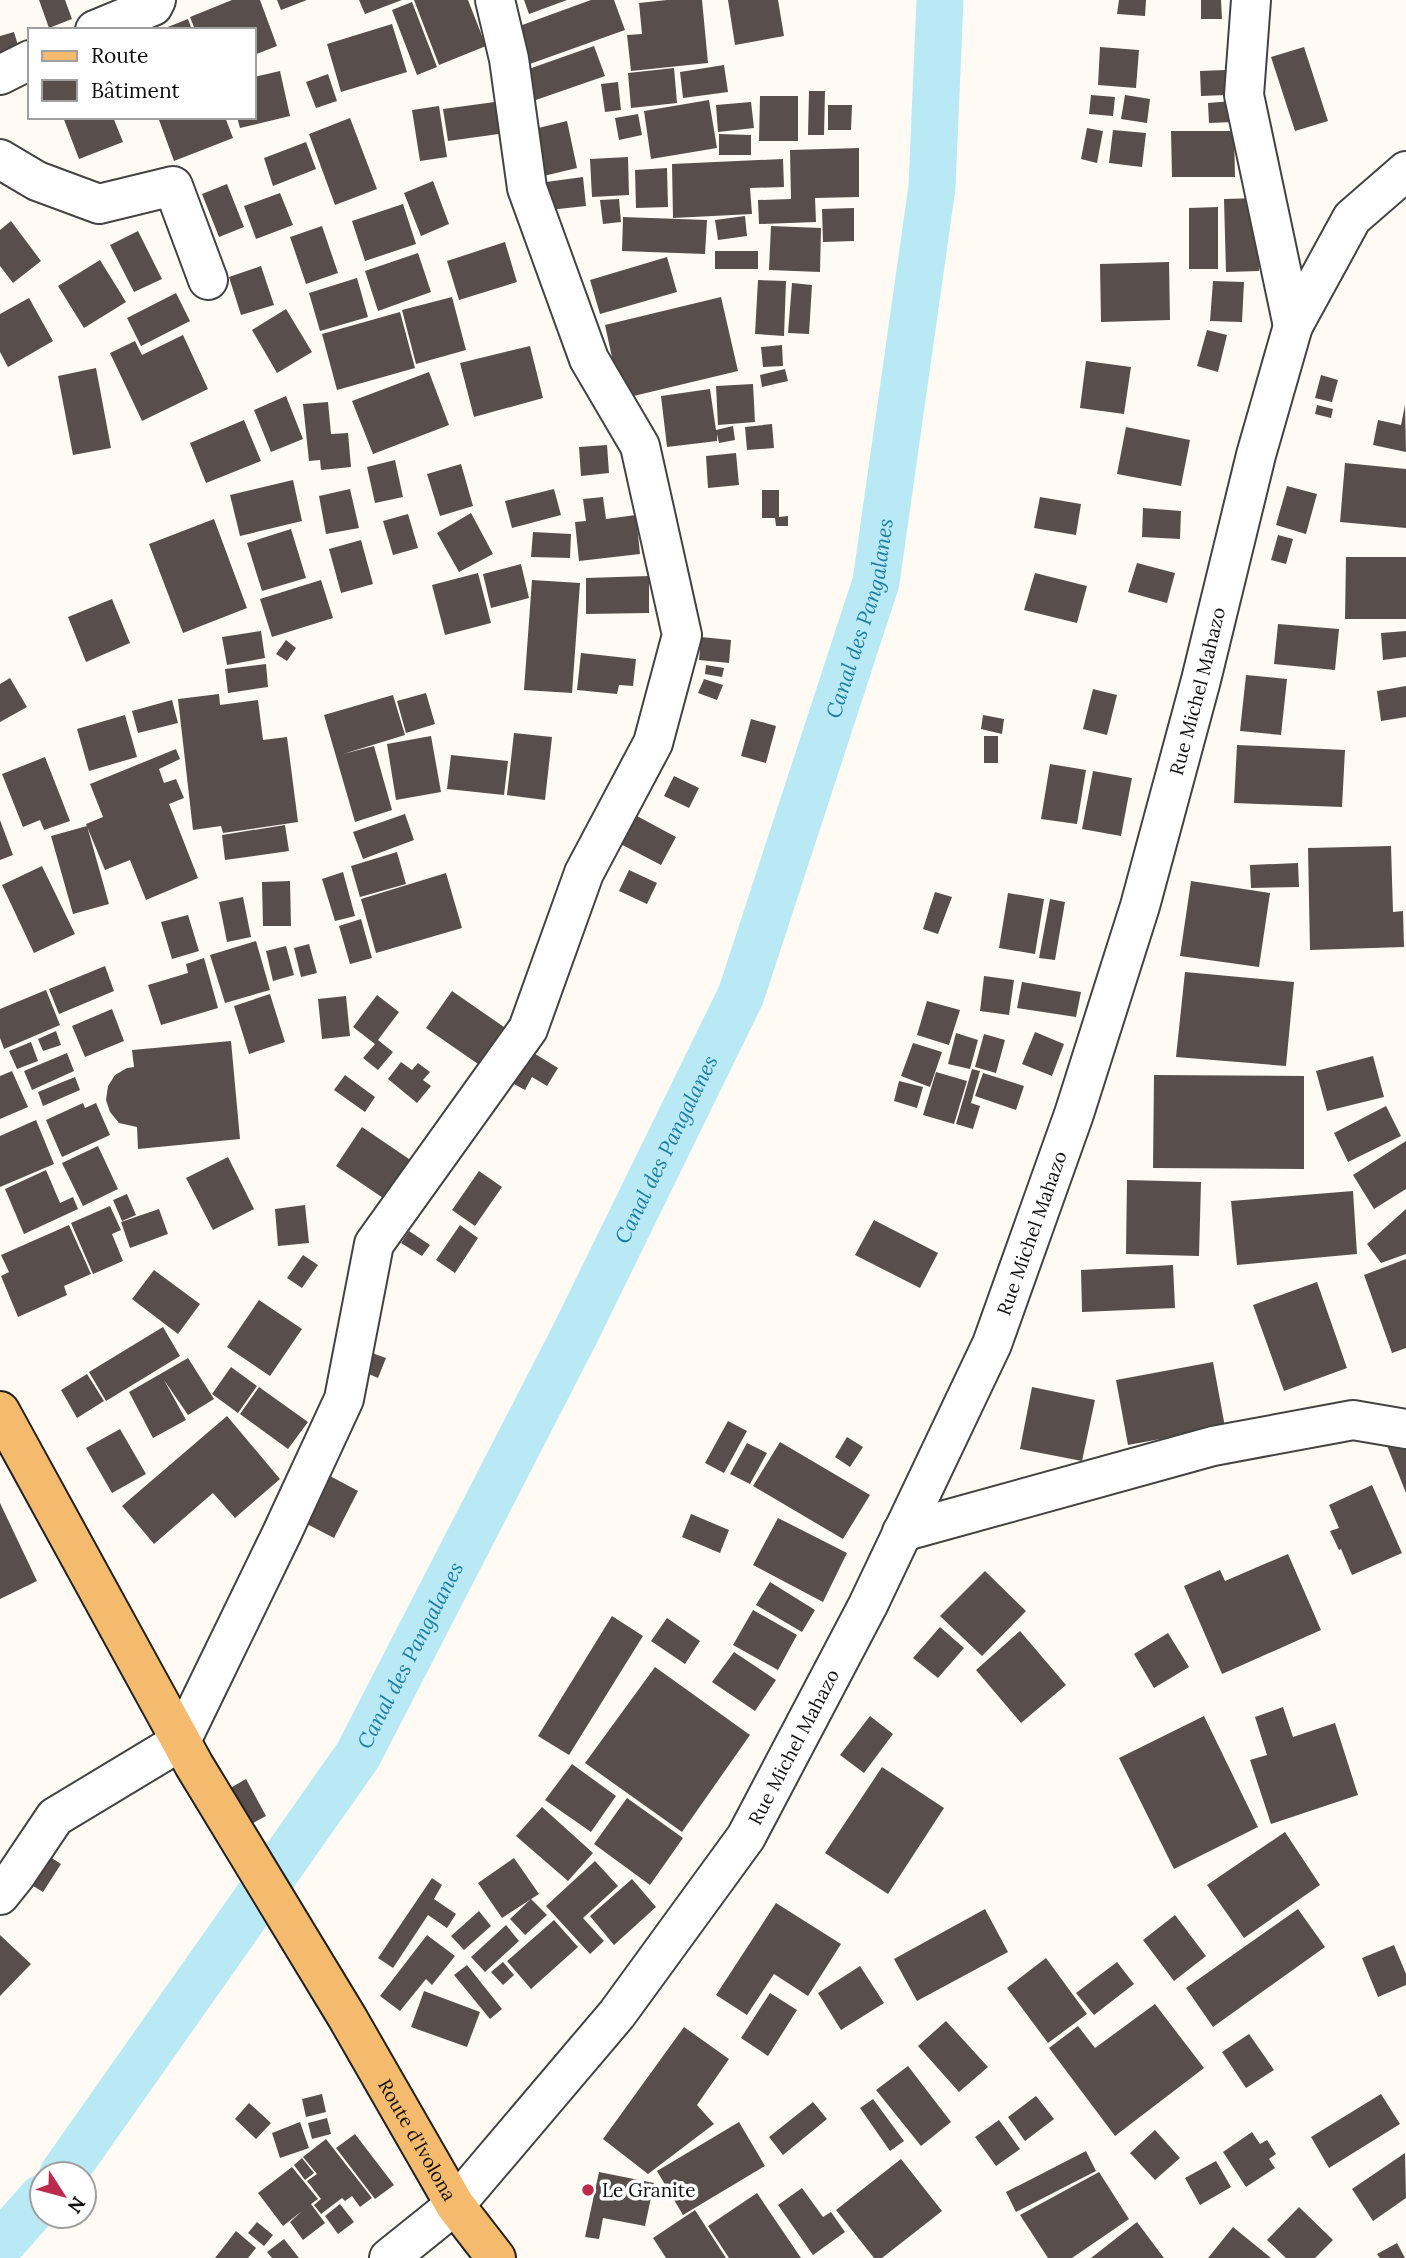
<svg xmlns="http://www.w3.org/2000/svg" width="1406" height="2258" font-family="Lora,serif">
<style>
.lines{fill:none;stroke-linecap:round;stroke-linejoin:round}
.canal{stroke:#b9e9f5;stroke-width:47}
.building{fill:#584f4c}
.minor-casing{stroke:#434343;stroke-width:42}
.major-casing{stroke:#212121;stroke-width:42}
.minor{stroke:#fff;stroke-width:38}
.major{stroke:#f4ba6d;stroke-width:38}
.poi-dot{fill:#bc2b4d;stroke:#fff;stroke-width:2.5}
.labels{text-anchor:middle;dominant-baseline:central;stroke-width:7;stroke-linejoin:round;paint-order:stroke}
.street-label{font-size:19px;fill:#101010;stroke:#fff}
.poi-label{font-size:19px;fill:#101010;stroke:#fff;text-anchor:start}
.water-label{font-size:21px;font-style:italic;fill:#1c7e9f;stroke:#fff}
</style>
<rect width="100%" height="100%" fill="#fffaf3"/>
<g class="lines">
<g class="canal">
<path id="s1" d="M63,2174l295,-419 217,-421 166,-339 135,-413 56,-395 8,-187"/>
<path d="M0,2245l42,-47"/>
</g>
</g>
<path class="building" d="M39,0h26l7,19 -23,9z
M232,0h28l17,46 -23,9v-25h-59l-5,-13z
M277,0h30l-26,10z
M359,0h43l-37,14z
M414,0h54l18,46 -47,19z
M524,0h43l-38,14z
M591,0h23l11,30 -98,35 -13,-37z
M667,0h35l6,63 -77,8 -4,-36 15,-1 -3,-31z
M728,0h50l6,36 -49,9z
M1119,0h27l-1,16 -28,-2z
M1201,0h20l1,19h-21z
M412,2l25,65 -20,8 -25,-65z
M188,19l4,11h-32z
M392,24l15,48 -66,20 -14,-48z
M14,32l8,27 -22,6v-29z
M594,46l11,30 -72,25 -10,-30z
M1100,47l39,3 -3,38 -38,-3z
M1304,47l24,74 -33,10 -24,-74z
M724,65l4,27 -45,6 -3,-26z
M674,68l3,35 -46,5 -3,-35z
M1225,70l1,25 -25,1 -1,-25z
M280,71l10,45 -50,12 -3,-11h17v-40z
M328,74l9,27 -21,7 -10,-26z
M618,82l3,28 -16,2 -4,-28z
M809,91h16l-1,44h-16z
M1091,95l24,2 -2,19 -24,-2z
M1125,95l25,4 -3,24 -26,-4z
M760,96h38v45h-39z
M709,100l8,48 -66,11 -7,-48z
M502,101l4,32 -58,8 -5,-32z
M1232,101l2,21 -25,1 -1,-20z
M751,102l3,26 -36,4 -2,-27z
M828,105h24l-1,25h-23z
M439,106l8,51 -27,4 -8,-51z
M638,114l4,21 -23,5 -4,-22z
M63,117h50l10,25 -44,17z
M165,117h60l8,21 -59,23 -15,-41z
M350,118l27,71 -42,16 -26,-71z
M567,121l10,47 -46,11 -5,-48z
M1087,128l16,3 -6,32 -16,-4z
M1113,130l33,3 -4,34 -33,-4z
M1171,131h63l1,46h-63z
M719,134l32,1v20h-32z
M306,142l10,27 -43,17 -9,-28z
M859,148v49l-44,1 1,24 -57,2 -1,-24 33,-1 -1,-49z
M628,157l1,38 -37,2 -2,-38z
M783,159l1,28 -34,1 2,26 -79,4 -1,-54z
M667,168l1,39 -32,1 -1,-38z
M583,177l3,29 -37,4 -3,-28z
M433,181l16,43 -28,12 -17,-43z
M227,184l17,43 -25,10 -17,-43z
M280,193l13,32 -37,14 -12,-33z
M1258,198l1,73 -33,1 -2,-73z
M619,199l2,23 -18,2 -3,-24z
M403,204l13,40 -51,17 -13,-40z
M1218,207v62h-29v-61z
M854,208v33l-31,1 -1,-33z
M745,216l2,20 -29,4 -3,-20z
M623,217l84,3 -2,34 -83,-3z
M11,221l30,40 -28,22 -13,-17v-36z
M322,226l16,47 -32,11 -16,-47z
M771,226l50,2 -1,44 -51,-2z
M138,231l24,48 -28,13 -24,-47z
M505,242l12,40 -58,18 -12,-39z
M715,251h43v18h-43z
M418,253l13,39 -53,19 -13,-40z
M667,257l10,35 -77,22 -10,-34z
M100,260l26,42 -42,26 -26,-42z
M1169,262l1,58 -69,2 -1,-58z
M261,266l13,39 -33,10 -12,-38z
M357,278l11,39 -48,14 -11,-38z
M758,280l28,1 -2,55 -29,-2z
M1213,281l31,1 -2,40 -32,-1z
M792,283l20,2 -3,49 -21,-1z
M176,293l14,28 -49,25 -14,-28z
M452,297l14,53 -50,14 -14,-54z
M721,297l17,74 -117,28 -16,-74z
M29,298l24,43 -45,26 -8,-15v-38z
M286,309l26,43 -35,21 -25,-43z
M400,312l15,56 -78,22 -15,-56z
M1207,330l20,5 -9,37 -21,-6z
M183,335l25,54 -66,32 -32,-68 25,-12 7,14z
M782,345l1,21 -20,1 -2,-20z
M530,346l13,52 -69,19 -14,-54z
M1086,361l45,6 -7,47 -44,-6z
M96,368l15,80 -38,7 -15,-79z
M785,369l3,12 -26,6 -2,-12z
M429,372l20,53 -76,29 -21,-53z
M1321,375l17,5 -6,22 -17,-4z
M753,384l2,38 -37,3 -2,-39z
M710,389l6,41 17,-4 2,14 -16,3 -2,-9v7l-50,6 -6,-51z
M286,396l17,43 -32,13 -17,-42z
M328,402l3,32 17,-1 3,34 -30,3 -1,-10 -11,1 -6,-57z
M1317,405l16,4 -2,9 -16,-4z
M1405,405l1,47 -33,-7 5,-25 23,5z
M244,420l17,41 -55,22 -16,-40z
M772,424l2,24 -27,2 -2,-23z
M1126,427l64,13 -9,46 -64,-12z
M607,445l2,28 -28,3 -2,-29z
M736,453l3,32 -31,3 -2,-32z
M395,460l8,37 -28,6 -8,-36z
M1345,463l61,6v59l-66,-6z
M461,464l12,42 -33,10 -13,-42z
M293,480l9,41 -62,15 -10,-41z
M1287,486l30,8 -11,40 -30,-9z
M350,489l9,39 -33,6 -7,-38z
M554,489l7,26 -49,13 -7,-27z
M762,490h17v27l9,-1v10h-12l-1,-8h-13z
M603,497l3,22 30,-4 4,39 -61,7 -4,-39 11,-1 -3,-22z
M1040,497l41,7 -5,31 -42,-7z
M1143,508l38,3 -1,28 -38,-2z
M471,513l22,41 -34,18 -22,-39z
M408,514l10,34 -25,7 -10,-34z
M214,519l33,89 -64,25 -34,-89z
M291,529l15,49 -44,13 -15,-48z
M533,532l38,2 -1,24 -39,-1z
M1278,535l15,4 -7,25 -15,-4z
M361,540l12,44 -32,9 -12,-44z
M1346,557h60v62h-61z
M1137,563l38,10 -8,30 -39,-11z
M521,564l8,34 -38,10 -8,-34z
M478,573l13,50 -46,12 -13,-50z
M1035,573l52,13 -10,37 -53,-13z
M649,576v37l-63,1v-36z
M321,580l12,38 -61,19 -12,-38z
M532,580l48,3 -8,110 -48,-3z
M112,599l18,44 -44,19 -18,-45z
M1278,624l61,5 -4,41 -61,-6z
M261,631l4,27 -38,7 -5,-28z
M1406,631v26l-23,3 -2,-27z
M701,637l30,3 -2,23 -30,-3z
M286,640l10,8 -9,13 -11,-7z
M581,653l55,6 -3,27 -14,-1 -2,9 -40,-4z
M266,664l2,23 -40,6 -3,-24z
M706,665l18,3 -2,9 -17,-3z
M1246,675l41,4 -6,56 -41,-4z
M10,678l17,29 -27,15v-38z
M704,679l19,6 -6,15 -19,-7z
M1406,686v31l-25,4 -4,-30z
M1093,689l24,6 -10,40 -24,-6z
M426,693l9,31 -29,9 -9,-32z
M219,694l1,11 38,-5 5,40 24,-3 11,85 -75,11 -2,-7 -28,4 -15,-131z
M393,695l12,40 -62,19 31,-8 18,64 -37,12 -31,-107z
M172,700l6,23 -40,10 -6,-22z
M125,715l12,42 -48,14 -12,-42z
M983,715l21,4 -2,15 -21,-5z
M751,719l25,7 -10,37 -25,-7z
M514,733l38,4 -7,63 -38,-5z
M431,736l10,56 -45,8 -9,-56z
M984,736h14v27h-14z
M1237,745l108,5 -3,57 -108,-4z
M176,749l4,10 -21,10 5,14 12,-4 8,19 -15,6 29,74 -52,22 -16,-40 -25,10 -19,-46 17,-7 -13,-33z
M451,755l57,6 -4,34 -57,-6z
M45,757l25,64 -26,9 -4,-10 -17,7 -21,-53z
M1050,764l36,6 -9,54 -36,-5z
M1093,771l39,7 -11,58 -39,-7z
M674,776l25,12 -10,20 -25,-12z
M622,808l54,29 -15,28 -54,-28z
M405,814l9,26 -51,19 -10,-27z
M0,820l13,35 -13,5z
M285,825l4,26 -64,9 -3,-25z
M87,826l22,78 -36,10 -22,-78z
M1391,846l2,66 10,-1 1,36 -94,3 -2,-102z
M397,852l9,32 -46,13 -9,-31z
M1298,863l1,24 -48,1 -1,-23z
M42,866l33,68 -41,19 -32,-68z
M629,870l28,13 -10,21 -28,-13z
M343,872l12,44 -20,5 -13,-42z
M446,873l16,55 -86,25 -15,-54z
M290,881l1,45h-28l-1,-44z
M1191,881l79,12 -11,74 -79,-11z
M935,892l17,5 -14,37 -15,-5z
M1008,893l36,6 -9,55 -36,-6z
M243,897l8,40 -24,5 -8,-40z
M1050,899l15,3 -10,58 -16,-2z
M188,915l11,36 -27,8 -11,-37z
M361,919l11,39 -22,6 -11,-38z
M256,941l14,49 -45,13 -15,-48z
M309,944l8,29 -16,4 -7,-29z
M286,946l8,29 -21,6 -7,-30z
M204,958l14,50 -57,17 -13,-40 40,-12 -2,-9z
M105,966l9,25 -55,23 -10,-25z
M1185,972l109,10 -8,84 -110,-9z
M984,976l30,4 -5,35 -29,-4z
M1022,982l59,10 -5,25 -59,-9z
M46,990l14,35 -56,24 -4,-11v-29z
M452,991l52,36 -26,37 -52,-36z
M270,994l15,48 -36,12 -15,-48z
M377,995l22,17 -21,28 15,12 -15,18 -15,-12 12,-14 -22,-17z
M346,996l4,40 -28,3 -4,-40z
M927,1001l33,9 -11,35 -32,-10z
M112,1009l12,32 -39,16 -13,-31z
M56,1031l5,14 -18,6 -5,-12z
M1035,1032l29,12 -12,32 -30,-12z
M956,1033l22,7 -8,29 -22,-5z
M984,1034l21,6 -9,33 -21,-6z
M231,1041l9,98 -102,10 -1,-22 -18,-4 -9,-11 -4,-12 2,-14 7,-11 12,-7 7,-1 -2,-17z
M31,1042l7,19 -21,8 -8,-18z
M913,1043l29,9 -12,35 -29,-11z
M524,1047l34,21 -11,18 -15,-9 -7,13 -20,-11z
M67,1053l7,18 -42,19 -8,-19z
M1373,1056l11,41 -57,14 -11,-40z
M401,1062l11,8 6,-7 12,9 -7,8 8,6 -14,17 -29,-24z
M972,1069l8,2 -9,32 9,3 -7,23 -17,-5z
M12,1071l16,36 -28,12v-43z
M936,1072l31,9 -13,43 -31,-9z
M983,1073l41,13 -8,24 -41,-14z
M345,1075l30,22 -10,15 -31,-22z
M1154,1075l150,1v93l-151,-1z
M75,1077l5,13 -37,16 -5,-14z
M899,1081l24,6 -6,21 -23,-7z
M83,1103l2,5 11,-5 14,32 -48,22 -16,-37z
M1386,1106l15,30 -53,26 -14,-29z
M36,1120l18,44 -54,23v-51z
M362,1127l50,34 -26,39 -50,-34z
M1406,1141v48l-32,20 -21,-34z
M98,1146l20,43 -35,17 -21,-43z
M228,1157l26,52 -41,21 -27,-52z
M46,1170l14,33 13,-6 5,12 -54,25 -19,-45z
M479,1171l23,16 -27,39 -23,-16z
M1127,1180l74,2 -2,74 -73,-2z
M1353,1191l4,63 -120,11 -6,-64z
M127,1194l9,21 -14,6 -9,-21z
M305,1205l4,38 -31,3 -3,-37z
M110,1206l11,24 -9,4 11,27 -30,13 -22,-51z
M159,1209l9,25 -38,14 -9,-26z
M1406,1209v45l-25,9 -14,-19z
M874,1220l64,33 -18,35 -65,-33z
M69,1225l22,49 -27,12 3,9 -49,22 -17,-41 8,-4 -8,-17z
M460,1225l18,13 -23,35 -19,-13z
M409,1231l21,14 -8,11 -21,-13z
M303,1255l15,10 -16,23 -15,-10z
M1406,1259v89l-14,5 -28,-78z
M1173,1265l2,43 -93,4 -1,-42z
M154,1270l46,34 -22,30 -46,-35z
M1317,1282l30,86 -63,23 -31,-86z
M259,1300l43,29 -32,47 -43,-29z
M163,1327l17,29 -74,45 -17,-29z
M369,1352l17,6 -8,20 -16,-7z
M188,1358l26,41 -26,16 -24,-35 22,40 -33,18 -24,-46z
M1213,1362l12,65 -97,18 -12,-65z
M231,1367l26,19 -19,27 -26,-19z
M87,1374l17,27 -27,17 -16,-28z
M259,1387l49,35 -20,27 -48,-35z
M1032,1387l63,13 -13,61 -62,-12z
M227,1416l53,63 -45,39 -22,-25 -59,51 -32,-38z
M728,1421l19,10 -23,42 -19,-10z
M120,1429l26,45 -34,19 -26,-45z
M847,1437l16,10 -13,20 -15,-10z
M780,1442l90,53 -27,44 -90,-53z
M747,1443l20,10 -17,31 -20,-10z
M1386,1443l20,2v48z
M330,1476l28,15 -24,47 -29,-15z
M1372,1485l30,68 -50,22 -11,-26 -2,1 -9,-19 9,-3 -10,-23z
M0,1503l37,78 -37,18z
M691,1514l38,16 -9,23 -38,-16z
M778,1518l69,35 -24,49 -70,-37z
M1288,1554l33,76 -99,44 -38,-88 36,-16 5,11z
M985,1571l41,40 -44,45 -42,-40z
M770,1582l45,28 -13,22 -46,-27z
M753,1610l44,25 -19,35 -45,-25z
M612,1616l31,20 -74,119 -31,-19z
M667,1618l33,23 -15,23 -34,-23z
M940,1627l24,21 -26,30 -25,-20z
M1020,1631l46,54 -45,38 -45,-53z
M1168,1633l21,34 -35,21 -20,-34z
M734,1652l42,28 -21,31 -43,-29z
M655,1667l95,68 -68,97 -97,-69z
M1283,1707l10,30 42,-14 23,72 -87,29 -21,-64 17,-5 -12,-38z
M870,1716l23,18 -29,39 -24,-18z
M1204,1716l54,111 -84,42 -55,-111z
M572,1764l44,32 -25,36 -46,-32z
M882,1767l62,41 -56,86 -63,-41z
M246,1779l20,37 -20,11 -21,-36z
M627,1798l56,40 -33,47 -56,-41z
M542,1807l51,46 -25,28 -52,-45z
M1285,1832l35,53 -76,53 -37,-53z
M44,1853l17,11 -18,28 -18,-11z
M514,1858l25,36 -37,24 -24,-35z
M595,1861l23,25 -35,32 21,23 -14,13 -44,-48z
M432,1878l10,7 -8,14 22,15 -9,14 -19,-13 -35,53 -15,-10z
M632,1879l24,28 -42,38 -24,-29z
M531,1899l16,16 -22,20 -15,-16z
M776,1903l65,41 -33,52 -34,-22 -27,41 -31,-20z
M985,1909l23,43 -91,49 -23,-42z
M1298,1909l27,38 -112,80 -27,-39z
M479,1911l12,15 -27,24 -13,-14z
M1175,1915l31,41 -32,25 -31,-41z
M554,1920l24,27 -47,42 -24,-28z
M506,1925l13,16 -34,31 -14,-15z
M0,1935l31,29 -31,32z
M427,1935l28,21 -23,29 -6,-6 -26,32 -20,-15z
M1394,1945l12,29v11l-28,12 -16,-39z
M1046,1958l41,56 -39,29 -41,-55z
M503,1962l11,13 -11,10 -12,-13z
M1117,1962l17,22 -40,31 -18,-22z
M467,1965l35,44 -12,10 -36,-44z
M860,1966l24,37 -43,27 -23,-37z
M424,1991l56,21 -13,35 -56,-20z
M770,1993l27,17 -29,46 -27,-18z
M1155,2004l49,64 -89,68 -66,-88 29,-22 17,22z
M946,2021l42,46 -29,25 -41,-46z
M684,2027l45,32 -32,46 17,19 -66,50 -45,-35z
M1249,2034l25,36 -28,18 -24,-36z
M908,2066l43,56 -30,24 -45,-56z
M322,2094l4,18 -20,5 -4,-18z
M1381,2094l19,30 -71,44 -18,-31z
M1036,2096l18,23 -29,22 -17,-24z
M873,2099l31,42 -14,10 -30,-43z
M813,2102l14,17 -44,36 -14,-18z
M249,2103l22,20 -15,16 -21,-20z
M327,2118l4,16 -19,5 -4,-16z
M999,2120l21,29 -24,17 -21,-29z
M300,2122l9,26 -29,10 -8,-25z
M739,2122l26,44 -82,49 -26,-44z
M1155,2130l25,28 -25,22 -25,-27z
M1252,2132l8,12 7,-4 9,14 -7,5 6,9 -29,19 -23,-35z
M355,2134l39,51 -19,14 -39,-51z
M326,2139l46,59 -12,9 -8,-11 -7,5 -3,-3 -21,16 -7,-9 7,-6 -14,-18 10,-7 -14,-17z
M1086,2151l10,20 -80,41 -10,-20z
M1405,2153l1,45 -33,23 -21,-32z
M302,2158l12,15 -9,7 -11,-15z
M901,2159l41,52 -60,47h-8l-38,-48z
M1216,2161l15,26 -31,18 -15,-27z
M292,2167l26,32 -7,5 14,19 -22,17 -13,-18 12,-11 -19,15 -25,-33z
M599,2172l55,11 -9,43 -42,-8 -4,21 -14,-2z
M1099,2172l30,47 -57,39h-24l-28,-43z
M802,2188l21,29 8,-5 14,20 -32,23 -35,-50z
M757,2193l44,65h-72l-21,-32z
M340,2204l14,18 -16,12 -13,-18z
M1299,2207l34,33 -18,18h-29l-19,-18z
M695,2210l31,48h-60l-13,-20z
M257,2222l16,13 -9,11 -16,-13z
M1137,2222l27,36h-73z
M1233,2227l38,31h-63z
M236,2231l20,17 -8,10h-33z
M284,2239l15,19h-27l-5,-6z
M1397,2243l8,15h-25l-3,-4z"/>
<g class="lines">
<defs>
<g id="minor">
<path d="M1251,0l-7,95 49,231"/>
<path d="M95,30l58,-24 3,-6"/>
<path d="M0,75l30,-15"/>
<path d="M0,159l37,22 62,23 74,-18 35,94"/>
<path d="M902,1532l311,-86 140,-26 53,9"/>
<path d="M0,1895l16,-20 39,-58 126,-76 101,-208 62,-134 30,-155 154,-215 56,-156 69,-130 29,-108 -42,-189 -51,-87 -62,-171 -18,-129 -14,-59"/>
<path id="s2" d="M389,2258l66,-53 162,-191 129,-177 122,-232 124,-261 82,-230 66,-208 61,-226 55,-225 37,-129 59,-108 54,-47"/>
</g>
<g id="major">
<path id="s3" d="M0,1411l194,354 153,252 108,188 41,53"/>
</g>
</defs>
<use href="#minor" class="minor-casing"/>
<use href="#major" class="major-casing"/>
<use href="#minor" class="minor"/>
<use href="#major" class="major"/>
</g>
<circle class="poi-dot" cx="588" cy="2190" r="7"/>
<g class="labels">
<g class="street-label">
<text stroke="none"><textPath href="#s2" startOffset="1790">Rue Michel Mahazo</textPath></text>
<text stroke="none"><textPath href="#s2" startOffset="1223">Rue Michel Mahazo</textPath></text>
<text stroke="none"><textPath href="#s2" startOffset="656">Rue Michel Mahazo</textPath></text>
<text stroke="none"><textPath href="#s3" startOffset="840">Route d'Ivolona</textPath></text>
</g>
<g class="poi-label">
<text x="602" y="2190">Le Granite</text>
</g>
<g class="water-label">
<text stroke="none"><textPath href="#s1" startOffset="1759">Canal des Pangalanes</textPath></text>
<text stroke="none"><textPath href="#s1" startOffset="1192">Canal des Pangalanes</textPath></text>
<text stroke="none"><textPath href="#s1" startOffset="625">Canal des Pangalanes</textPath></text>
</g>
</g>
<rect x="28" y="28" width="228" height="91" fill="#ffffff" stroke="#9f9f9f" stroke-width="2"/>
<rect x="42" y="51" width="35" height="10" fill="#f4ba6d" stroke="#9f9f9f" stroke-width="2"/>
<text x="91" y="63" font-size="21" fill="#101010">Route</text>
<rect x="42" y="80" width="35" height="21" fill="#584f4c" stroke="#9f9f9f" stroke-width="2"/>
<text x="91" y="98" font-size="21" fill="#101010">Bâtiment</text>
<g transform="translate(63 2195) rotate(126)"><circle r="33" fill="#ffffff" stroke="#9f9f9f" stroke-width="2"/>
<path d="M0-5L12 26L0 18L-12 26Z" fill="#bc2b4d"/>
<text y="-10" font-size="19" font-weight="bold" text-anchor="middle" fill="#101010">N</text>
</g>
</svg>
